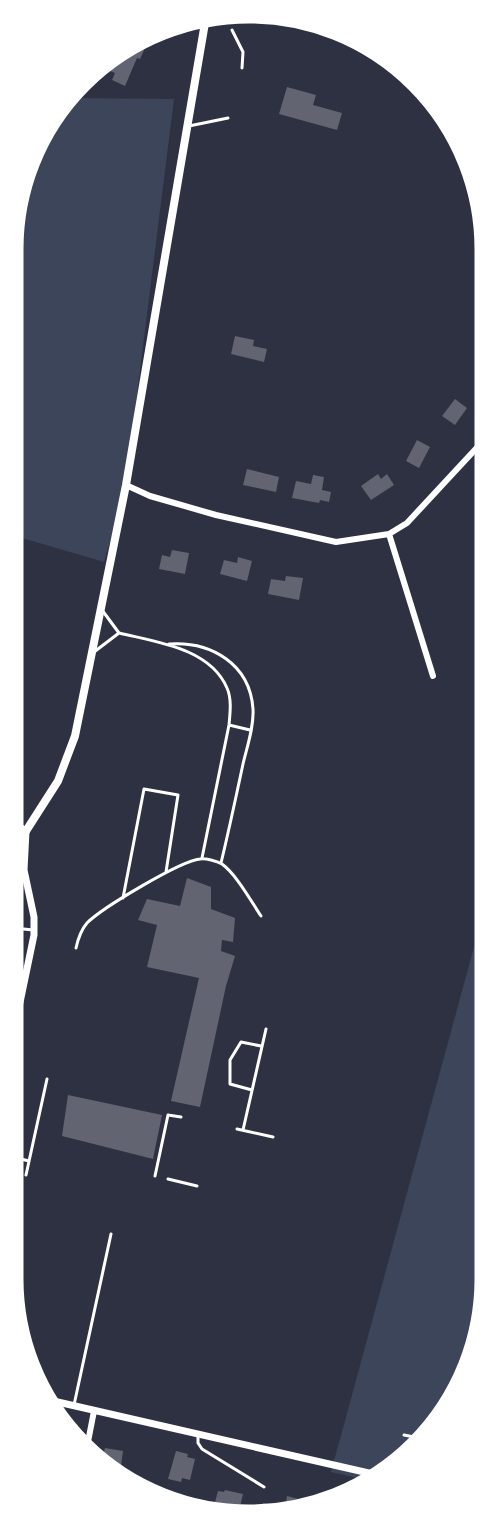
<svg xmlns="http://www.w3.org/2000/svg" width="499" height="1528" font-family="'IBM Plex Sans',sans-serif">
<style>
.green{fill:#3c4559}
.building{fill:#626471}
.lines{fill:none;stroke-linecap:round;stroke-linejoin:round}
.service{stroke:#fff;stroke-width:3}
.minor{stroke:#fff;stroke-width:6}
.tertiary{stroke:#fff;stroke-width:7}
.secondary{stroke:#fff;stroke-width:8}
.rim{fill:none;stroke:#fff;stroke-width:3}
</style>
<rect width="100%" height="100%" fill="#2d3142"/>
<path class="green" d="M71,98l103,1 -49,391 -21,72 -89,-26 2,-333 35,-86z
M477,936l6,1 -1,388 -35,86 -65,65 -11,5 -40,-9z"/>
<path class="building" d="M136,44l9,4 -5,11 -3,-1 -12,28 -13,-6 3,-7 -13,-5 16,-16z
M287,87l29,8 -3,10 29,8 -5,17 -58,-16z
M235,336l19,4 -1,6 14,3 -3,13 -33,-8z
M455,399l12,9 -12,17 -13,-9z
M417,440l13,7 -11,21 -13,-7z
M247,469l32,8 -3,15 -33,-7z
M378,474l3,5 6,-5 7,11 -23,15 -10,-14z
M313,475l11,2 -2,13 9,2 -2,10 -9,-2 -1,3 -27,-5 4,-17 15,3z
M172,550l17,3 -4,21 -26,-5 3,-14 8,2z
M238,557l14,4 -5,20 -27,-7 4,-14 13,3z
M286,576l17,2 -4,22 -31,-6 3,-15 14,2z
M187,878l24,9v22l24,9 -2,24 -11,-2 -1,11 14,5 -9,30 -26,121 -29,-6 28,-123 -52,-11 10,-42 -19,-5 9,-21 33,7z
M68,1095l94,20 -9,44 -91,-23z
M105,1448l18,3 -3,22 -18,-14z
M176,1451l12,3 -1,3 8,2 -5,21 -8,-2 -1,4 -13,-3z
M225,1490l18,4 -4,17 -25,-5 4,-15 6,1z
M287,1496l11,3 -2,10 -35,2 2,-8 22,5z"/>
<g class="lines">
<path class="service" d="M232,30l11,22 -1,16
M189,126l39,-8
M102,610l17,23c37,9 91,15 108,55 5,11 3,26 2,37l-27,133
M169,644c42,-3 81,20 84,65 1,18 -6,38 -10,55 -7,33 -14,66 -22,99
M94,652l25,-19
M229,725l21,5
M123,898l21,-109 34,6 -12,77
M14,928l19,2
M76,948c2,-9 5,-18 11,-25 15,-15 93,-62 113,-64 5,-1 17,2 22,5 14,10 29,37 39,52
M252,1090l-22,-6v-24l11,-18 20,4
M237,1129l36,8
M243,1130l23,-101
M13,1157l16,4
M26,1175l21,-96
M155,1176l13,-61 13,2
M168,1179l29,7
M74,1405l37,-171
M404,1435l15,3
M198,1436v7l4,6 62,38"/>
<path class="minor" d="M126,485l24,11 66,19 120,27 53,-8 18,-11 77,-83
M389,534l44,142
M14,822l12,9
M87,1447l7,-36"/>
<path class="tertiary" d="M14,857l10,13
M13,1036l21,-101v-18l-10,-47 2,-39
M49,1400l333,76"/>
<path class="secondary" d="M14,839l12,-8 32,-50 17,-45 51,-251 80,-468"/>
</g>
<path d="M0 0H499V1528H0ZM249 22H249A227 227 0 0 1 476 249V1279A227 227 0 0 1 249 1506H249A227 227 0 0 1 22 1279V249A227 227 0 0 1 249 22Z" fill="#fff" fill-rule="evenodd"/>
<path class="rim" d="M249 22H249A227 227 0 0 1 476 249V1279A227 227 0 0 1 249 1506H249A227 227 0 0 1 22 1279V249A227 227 0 0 1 249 22Z"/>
</svg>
